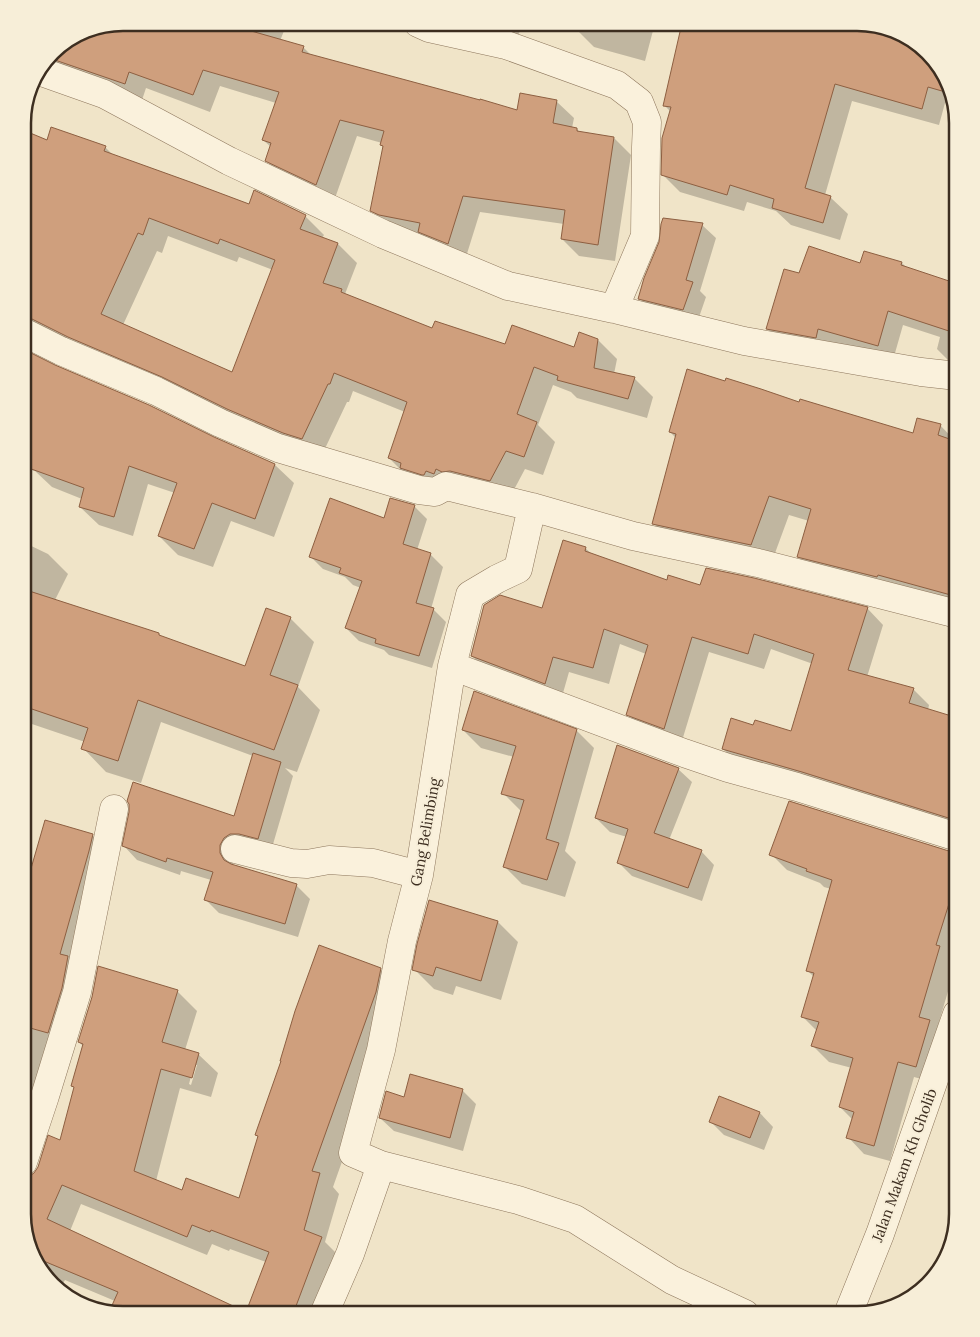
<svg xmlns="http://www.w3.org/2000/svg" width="980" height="1337" font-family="Lora,serif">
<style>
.shadow{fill:#0003;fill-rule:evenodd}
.building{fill:#cf9f7d;stroke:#8d5f41;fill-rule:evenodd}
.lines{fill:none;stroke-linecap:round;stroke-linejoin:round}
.minor-casing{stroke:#8d765c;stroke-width:29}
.minor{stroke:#faf1dc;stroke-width:28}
.labels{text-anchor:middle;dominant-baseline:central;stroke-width:4;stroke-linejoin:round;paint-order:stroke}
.street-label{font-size:15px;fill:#3d2e20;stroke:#f7eed8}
.rim{fill:none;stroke:#3d2e20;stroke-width:2.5}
</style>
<rect width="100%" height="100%" fill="#f0e4c8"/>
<path class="shadow" d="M123,22l164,1 -7,18 23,6 9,9 206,56 38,-11 18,17 -2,10 5,1 3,4 34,5 17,17 -16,106 -36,-5 -17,-17 2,-15 -84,-12 -15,48 -76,-33 -18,-17 13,-63 -3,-2 1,-2 -25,-7 -23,65 -51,-23 -17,-18 5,-13 -8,-7 13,-37 -56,-17 -10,26 -64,-24 -4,12 -97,-38 12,-14 28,-18z
M381,23h27l-1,4z
M446,23h76l-6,21z
M551,23h104l-10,38 -51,-14 -17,-17z
M683,23h180l44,13 37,37 9,32 -8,-2 -6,22 -87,-24 -27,94 5,2 18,17 -8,26 -49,-15 -15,-14 -29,-9 -3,9 -64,-19 -17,-17 8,-63 -7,-7z
M23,131l24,10 58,6 9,9 136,50 55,10 19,19 -2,3 16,6 19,19 -12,31 88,35 73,17 69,2 23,-8 19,19 -3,15 20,4 19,19 -6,21 -70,-20 -6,-6 -18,-7 -15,40 17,17 -12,33 -18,-6 -16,30 -101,-22 -19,-19 16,-46 -52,-21 -4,11h-2l-26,55 -293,-113 -2,8 187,86 62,27 19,18 -20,54 -43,-16 -18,46 -35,-12 -19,-19 16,-43 -27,-9 -15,52 -34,-11 -19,-18 2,-8 -30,-12 -17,-16 -12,-3zM168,236l69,26 2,-5 34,13 -40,104 -110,-49 34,-74 5,2z
M702,225l14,13 -16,53 6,6 -9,26 -44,-11 -14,-14z
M902,263l5,5 50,17v80l-6,-2 -14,-14 3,-12 -37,-12 -10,35 -111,-17 -15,-14 33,-54 61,-10z
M800,404l114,31 26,-10 17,18v168l-139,-35 -20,-19 11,-36 -20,-6 -18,49 -98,-21 -20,-20 23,-85 -6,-6z
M414,506l13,13 -10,31 13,4 13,13 -12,42h2l13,13 -14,46 -43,-13 -5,-5 -25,-9 -13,-13 15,-40 -8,-3 -8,-8 -22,-8 -13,-13z
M23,542l25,12 20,20 -13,26 104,34 3,4 84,30 44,-50 24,24 -16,45 22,23 -23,62 -12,-4 8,8 -22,75 -38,8v7l63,19 14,14 -12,38 -79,-24 -13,-13 5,-20 -30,-9 -1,4 -43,-15 -13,-14 111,-29 18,-61 -92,-34 -20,61 -35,-11 -23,-24 2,-6 -62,-21z
M585,548l8,7 74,26 200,27 16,17 -16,52 46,12 16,16 -1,5 29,9v112l-217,-66 -17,-16 31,-23 37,7 22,-69 -42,-15 -7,20 -55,-17 -28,92 -37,-13 -16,-17 18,-60 -26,-10 -11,40 -40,-12 -8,28 -73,-28 -16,-16 71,-47z
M463,730h113l18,18 -29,103 11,11 -11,35 -43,-13 -18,-18 17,-55 -18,-18 11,-36 -33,-9z
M678,769l14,13 -23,58 32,11 13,14 -12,36 -70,-25 -14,-14 9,-25 -17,-5 -14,-14z
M92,835l20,20 -89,293v-277l8,3z
M957,853v90l-5,17 4,4 -19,65 8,9 -13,44 -18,-5 -24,84 -26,-7 -16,-17 5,-17 -13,-13 12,-39 -23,-6 -16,-16 4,-15 -15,-15 12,-39 -7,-7 24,-81 -7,-2 -4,-4 -33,-13 -16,-16z
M498,922l20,20 -17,58 -45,-14 -3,9 -19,-6 -20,-20z
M380,969l20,20 -5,23 -62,175 6,7 -14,48 16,16 -21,56h-203l-7,-2 5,-11 -50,-21 -3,5 -10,-4 -16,-17 -14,-50 1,-66 10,11 -6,19 8,-4 26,-33 14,-53 -2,-2 11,-39 -5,-5 98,-51 20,20 -12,39 13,4 20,19 -7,24 -31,-9 -24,93 26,11 58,8 19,-63 -3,-2zM194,1065h3l-6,20 -2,-1zM81,1204l126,51 5,-11 17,7 1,-2 36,13 -20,52 -176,-83z
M411,1076l52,15 13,13 -13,47 -69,-20 -14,-13 25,-20z
M720,1097l40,16 13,14 -9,23 -40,-15 -14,-14z
M957,1166v14l-3,-4z"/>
<path class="building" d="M123,22l100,1 81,23 -2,6 178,48v-1l37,11 3,-17 37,7 -4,23 24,5v3l37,6 -16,108 -37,-6 4,-29 -102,-14 -15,48 -30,-12 2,-9 -41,-8 -9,-4 13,-65 -3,-1 4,-14 -44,-11 -24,65 -51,-24 6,-18 -9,-3 17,-48 -76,-22 -10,25 -64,-23 -4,12 -76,-26 8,-10 28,-18z
M682,23h181l45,13 36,36 5,21 -21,-6 -6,22 -87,-25 -30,104 26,8 -8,27 -51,-15 2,-9 -44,-14 -3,10 -66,-20 1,-37 9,-31 -8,-1z
M51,127l55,19 -2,5 89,32 56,21 5,-14 52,25 -6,14 38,14 -15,40 19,6 -1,3 91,36 3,-7 70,23 7,-19 62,22 5,-15 19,7 -4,29 41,9 -7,22 -71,-19 1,-4 -24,-9 -17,47 20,8 -13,35 -18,-6 -16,30 -40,-10 -8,1 -6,-3 -2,5 -8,-3 -2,4h-2l-22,-7 1,-5 -13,-5 19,-56 -73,-29 -4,11h-2l-26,55 -19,-6 -56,-24 -65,-32 -94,-40 -38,-19 -7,-2v-186l24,10zM149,218l69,26 2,-5 55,21 -43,112 -131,-58 37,-81 5,2z
M663,218l40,5 -17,57 7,2 -10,28 -45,-11 6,-21 15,-36 2,-18z
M809,246l51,17 4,-12 38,11 -1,3 57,19v50l-70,-23 -10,35 -60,-17 -2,9 -50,-9 18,-60 15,4z
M23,349l32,16 94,40 65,32 61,27 -20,55 -43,-16 -18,46 -36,-13 19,-53 -48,-17 -15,51 -35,-10 5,-19 -61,-22z
M687,369l38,12 1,-3 35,11 38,13 1,-3 113,34 4,-15 24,6 -3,11 20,7v155l-80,-22 -1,2 -80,-20 14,-48 -42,-13 -18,49 -99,-21 24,-90 -7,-2z
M330,498l54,20 6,-20 25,7 -12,39 28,9 -15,50 18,5 -15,48 -44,-13 1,-4 -31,-11 17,-47 -23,-8 2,-5 -32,-11z
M563,540l23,7 -1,4 82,29 1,-5 32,10 6,-17 48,10 114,29 -20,63 66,18 -5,15 49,15v103l-156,-49 -80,-23 9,-31 22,7 2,-5 36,11 23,-77 -60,-20 -6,20 -56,-17 -28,92 -38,-14 22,-70 -44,-16 -11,39 -40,-11 -8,27 -74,-28 13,-51 16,-10 42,13z
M23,589l136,44v2l86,31 21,-58 25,9 -21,58 28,10 -24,65 -136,-50 -20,61 -37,-12 7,-21 -65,-22z
M474,691l103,38 -31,110 13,4 -12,37 -44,-13 21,-67 -23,-6 15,-48 -54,-16z
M617,745l62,23 -25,65 48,17 -14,38 -71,-25 11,-34 -33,-11z
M253,753l28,9 -23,77 -19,-5h-9l-6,4 -4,7v8l4,7 7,4 66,20 -12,40 -81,-24 9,-28 -46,-14 -1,4 -44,-16 7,-34v-8l-2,-3 6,-19 101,34z
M789,801l163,51h6v23l-22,70 4,1 -21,71 11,3 -14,47 -18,-5 -24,84 -28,-8 8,-26 -15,-5 14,-49 -42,-12 8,-24 -18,-5 13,-44 -8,-2 26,-91 -26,-9 1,-2 -38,-14z
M45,820l48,14 -4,17 -29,103 8,2 -6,32 -14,45 -25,-7v-156l7,2z
M429,900l69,21 -17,60 -45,-14 -3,9 -21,-6 5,-26z
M319,945l62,23 -5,24 -64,179 8,2 -16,57 18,7 -29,77h-176l-8,-2 9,-20 -84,-35 -12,-43v-20l9,-19 3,-2 4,-6 10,-32 12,5 14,-53 -3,-1 12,-42 -5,-2 14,-45 6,-31 80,24 -16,52 37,11 -7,25 -31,-9 -27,102 48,19 4,-12 53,20 19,-62 -3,-1 26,-74h-1l15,-50zM62,1185l125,52 5,-12 18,7 1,-2 58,22 -23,60 -199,-93z
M410,1074l53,15 -13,49 -71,-20 7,-27 18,6z
M719,1096l41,16 -10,26 -41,-16z"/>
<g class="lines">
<defs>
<path id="minor" d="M418,23l11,5 77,17 111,40 22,17 8,20 -1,25 -1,89 -31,73
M39,71l65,23 125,67 154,73 125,52 106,23 130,32 177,31 36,4
M23,332l38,19 95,40 64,32 58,25 141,42 16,2 11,-6 12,3 74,18 101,29 125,27 199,51
M532,507l-14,62 -21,10 -27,16 -18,71 -33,209 -17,66 -21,109 -28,103 28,12 137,35 57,19 97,61 73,34
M452,666l232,87 44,15 69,19 160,50
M235,849l56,14 16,1 22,-4 44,3 46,12
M23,1162l22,-66 32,-104 37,-183
M324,1314l26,-60 31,-89
M848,1314l32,-80 77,-220"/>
</defs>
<use href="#minor" class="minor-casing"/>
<use href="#minor" class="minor"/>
</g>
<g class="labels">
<g class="street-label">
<text transform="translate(425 832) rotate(-80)">Gang Belimbing</text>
<text transform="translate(904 1165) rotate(-70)">Jalan Makam Kh Gholib</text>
</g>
</g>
<path d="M0 0H980V1337H0ZM123 31H857A92 92 0 0 1 949 123V1214A92 92 0 0 1 857 1306H123A92 92 0 0 1 31 1214V123A92 92 0 0 1 123 31Z" fill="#f7eed8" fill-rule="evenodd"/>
<path class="rim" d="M123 31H857A92 92 0 0 1 949 123V1214A92 92 0 0 1 857 1306H123A92 92 0 0 1 31 1214V123A92 92 0 0 1 123 31Z"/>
</svg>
